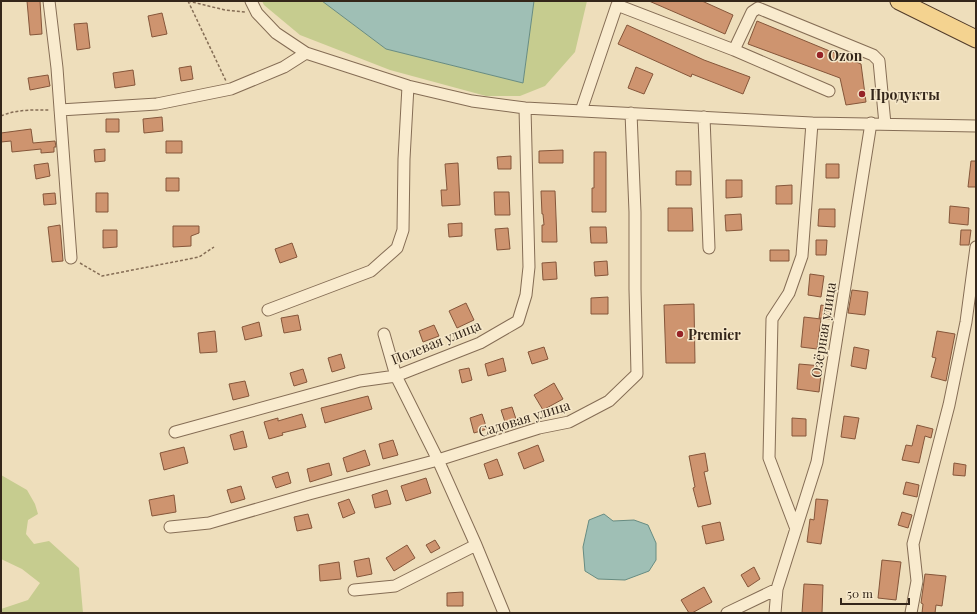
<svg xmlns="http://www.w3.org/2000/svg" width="977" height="614" font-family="'Playfair Display',serif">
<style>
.green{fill:#c6cc8f}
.water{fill:#9fbfb5;stroke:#678c82}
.building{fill:#ce946f;stroke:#85563a}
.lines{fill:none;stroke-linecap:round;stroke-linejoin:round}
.minor-casing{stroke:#856d55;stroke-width:13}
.primary-casing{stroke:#523c2a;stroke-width:19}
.path{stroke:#856d55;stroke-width:1.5;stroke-dasharray:3 2;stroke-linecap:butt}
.minor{stroke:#f9ebce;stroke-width:11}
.primary{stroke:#f4d390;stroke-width:17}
.poi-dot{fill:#962327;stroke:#f6e8ca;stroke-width:1.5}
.labels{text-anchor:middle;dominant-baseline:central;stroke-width:3;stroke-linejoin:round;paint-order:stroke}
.poi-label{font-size:14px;font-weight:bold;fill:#34261a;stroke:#f6e8ca;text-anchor:start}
.street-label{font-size:14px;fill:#34261a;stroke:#f6e8ca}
</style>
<rect width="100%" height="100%" fill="#eedebb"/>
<path class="green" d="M262,1h60l64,48 137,34 11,-82h53l-12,51 -30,34 -25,10h-34l-96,-26 -90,-35 -36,-30z
M1,475l26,15 8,14 3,10 -10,6 -2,14 8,10 15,-3 30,27 4,45h-82v-4l27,-9 12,-17 -18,-14 -21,-10z"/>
<path class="water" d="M322,1h212l-11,82 -137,-34z
M604,514l9,7 21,-1 14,5 8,18v17l-7,11 -24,9 -27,-1 -13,-8 -2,-24 6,-27z"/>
<path class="building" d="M27,1h13l2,33 -12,1z
M649,1h53l31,14 -8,19z
M162,13l5,21 -15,3 -4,-21z
M757,21l104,43 5,38 -20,3 -6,-27 -92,-34z
M87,23l3,25 -13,2 -3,-26z
M627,25l77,35 46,17 -7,17 -51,-20 -1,3 -73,-33z
M191,66l2,13 -12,2 -2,-13z
M636,67l17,7 -9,20 -16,-6z
M133,70l2,15 -20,3 -2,-15z
M48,75l2,11 -20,4 -2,-12z
M162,117l1,14 -19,2 -1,-14z
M106,119h13v13h-13z
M31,129l2,14 22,-2 1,6h-2v5l-13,1v-4l-29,3 -1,-11 -10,1v-9z
M166,141h16v12h-16z
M105,149v12l-10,1 -1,-12z
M563,150v13h-24v-12z
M594,152h12v60h-14v-24h2z
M511,156v13h-13l-1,-12z
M971,161h5v26h-8z
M48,163l2,13 -14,3 -2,-14z
M458,163l2,42 -18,1 -1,-16h6l-2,-26z
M826,164h13v14h-13z
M676,171h15v14h-15z
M166,178h13v13h-13z
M726,180h16v17l-16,1z
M792,185v19h-16v-18z
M541,191h14l2,51h-15v-17h2l-1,-11h-1z
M494,192h15l1,23h-15z
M55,193l1,11 -12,1 -1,-11z
M96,193h12v19h-12z
M950,206l19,2 -1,17 -19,-2z
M668,208h24l1,23h-25z
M819,209h16v18l-17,-1z
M741,214l1,16 -16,1 -1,-16z
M462,223v13l-13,1 -1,-13z
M60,225l3,36 -11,1 -4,-35z
M173,226h26v7l-8,3v10l-18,1z
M590,227h16l1,16h-16z
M508,228l2,21 -13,1 -2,-21z
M103,230h14v17l-14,1z
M961,230h10l-2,15h-9z
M816,240h11l-1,15h-10z
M292,243l5,14 -17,6 -5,-14z
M770,250h19v11h-19z
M607,261l1,14 -13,1 -1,-14z
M556,262l1,17 -14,1 -1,-17z
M810,274l14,2 -3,21 -13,-2z
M852,290l16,2 -3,23 -17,-2z
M608,297v17h-17v-16z
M466,303l8,17 -17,8 -8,-17z
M694,304l1,59h-29l-2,-58z
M821,305l11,2 -2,12 -11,-1z
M298,315l3,15 -17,3 -3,-15z
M804,317l17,2 -4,30 -16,-2z
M259,322l3,14 -17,4 -3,-13z
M434,325l5,11 -16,6 -4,-11z
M215,331l2,21 -17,1 -2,-20z
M937,331l18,3 -9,47 -15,-4 5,-19 -4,-1z
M544,347l4,12 -16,5 -4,-12z
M854,347l15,3 -3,19 -15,-3z
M341,354l4,14 -13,4 -4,-14z
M503,358l3,13 -18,5 -3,-12z
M799,364l23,2 -3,26 -22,-3z
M469,368l3,12 -10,3 -3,-13z
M303,369l4,13 -13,4 -4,-13z
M245,381l4,15 -16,4 -4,-16z
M554,383l9,16 -20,11 -9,-15z
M368,396l4,13 -47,14 -4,-15z
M512,407l5,15 -11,3 -5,-15z
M302,414l4,13 -24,6 1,2 -14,4 -5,-17 14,-4v3z
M482,414l5,15 -13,4 -4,-15z
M844,416l15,2 -4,21 -14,-2z
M792,418l14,1v17h-14z
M917,425l16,4 -2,9 -6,-2 -6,27 -17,-3 4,-15 6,1z
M243,431l4,16 -13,3 -4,-15z
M393,440l5,15 -15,4 -4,-15z
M538,445l6,16 -20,8 -6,-16z
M184,447l4,16 -24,7 -4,-17z
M365,450l5,15 -23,7 -4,-14z
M705,453l3,18 -4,1 7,32 -13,3 -5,-19 2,-1 -6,-31z
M497,459l6,16 -14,4 -5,-15z
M329,463l3,12 -22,7 -3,-13z
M954,463l12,2 -1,11 -12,-1z
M288,472l3,11 -15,5 -4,-11z
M426,478l5,15 -25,8 -5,-15z
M906,482l13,3 -2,12 -14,-3z
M241,486l4,13 -14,4 -4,-13z
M387,490l4,14 -16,4 -3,-13z
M174,495l2,17 -24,4 -3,-16z
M349,499l6,14 -12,5 -5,-15z
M816,499l12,1 -7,44 -14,-2 3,-23 4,1z
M902,512l10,3 -4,13 -10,-3z
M308,514l4,14 -15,3 -3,-14z
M720,522l4,18 -18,4 -4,-18z
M435,540l5,8 -9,5 -5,-8z
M407,545l8,13 -21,13 -8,-13z
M369,558l3,16 -15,3 -3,-16z
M882,560l19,2 -5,38 -18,-2z
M339,562l2,17 -21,2 -1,-16z
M754,567l6,12 -12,8 -7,-12z
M925,574l21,2 -4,30 -6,-1 -1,8h-13l1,-9 -2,-1z
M804,584l19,1 -1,28h-20z
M704,587l8,15 -20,11h-3l-8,-13z
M463,592v14h-16v-13z"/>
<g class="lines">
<defs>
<path id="minor" d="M49,1l8,67 14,190
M251,1l6,12 19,20 30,20 102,33 64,15 53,7 287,15 164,3
M734,50l95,41
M60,110l97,-6 74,-15 53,-22 22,-14
M581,111l36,-106 117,45 18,-38 6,-4 115,47 6,6 6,63
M704,117l5,131
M268,310l103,-39 26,-23 6,-18 1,-71 4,-73
M384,334l12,42 42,84 38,85 28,68
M175,432l185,-51 36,-5 84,-33 38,-22 8,-26 3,-28 -4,-159
M170,527l39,-4 100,-29 129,-34 101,-32 30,-6 40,-21 28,-27 -2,-85v-77l-4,-99
M796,529l-27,-71 3,-139 17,-26 13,-37 10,-133
M354,590l41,-4 81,-41
M727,613l50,-24
M775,613l2,-24 40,-127 54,-339
M911,613l6,-32 -4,-37 36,-139 17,-83 10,-75"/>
<path id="primary" d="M899,1l77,38"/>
</defs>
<use href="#minor" class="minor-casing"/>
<use href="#primary" class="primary-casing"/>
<path class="path" d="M188,1l38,80
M188,1l37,9 20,2
M1,116c16,-7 33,-6 49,-6
M80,263l22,13 97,-19 15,-10"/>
<use href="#minor" class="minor"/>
<use href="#primary" class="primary"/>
</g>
<g class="poi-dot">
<circle cx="820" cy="55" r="4"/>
<circle cx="862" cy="94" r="4"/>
<circle cx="680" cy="334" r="4"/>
</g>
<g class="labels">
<g class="poi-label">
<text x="828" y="55">Ozon</text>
<text x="870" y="94">Продукты</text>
<text x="688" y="334">Premier</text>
</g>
<g class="street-label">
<text transform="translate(823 330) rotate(-81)">Озёрная улица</text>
<text transform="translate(436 342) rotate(-22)">Полевая улица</text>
<text transform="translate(524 418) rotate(-17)">Садовая улица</text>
</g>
</g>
<rect width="977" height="614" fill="none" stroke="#34261a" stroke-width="4"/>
<path d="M841 598v6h68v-6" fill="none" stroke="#34261a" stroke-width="2"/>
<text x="847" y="598" font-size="12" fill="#34261a" stroke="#f6e8ca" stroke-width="3" paint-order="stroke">50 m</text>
</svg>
